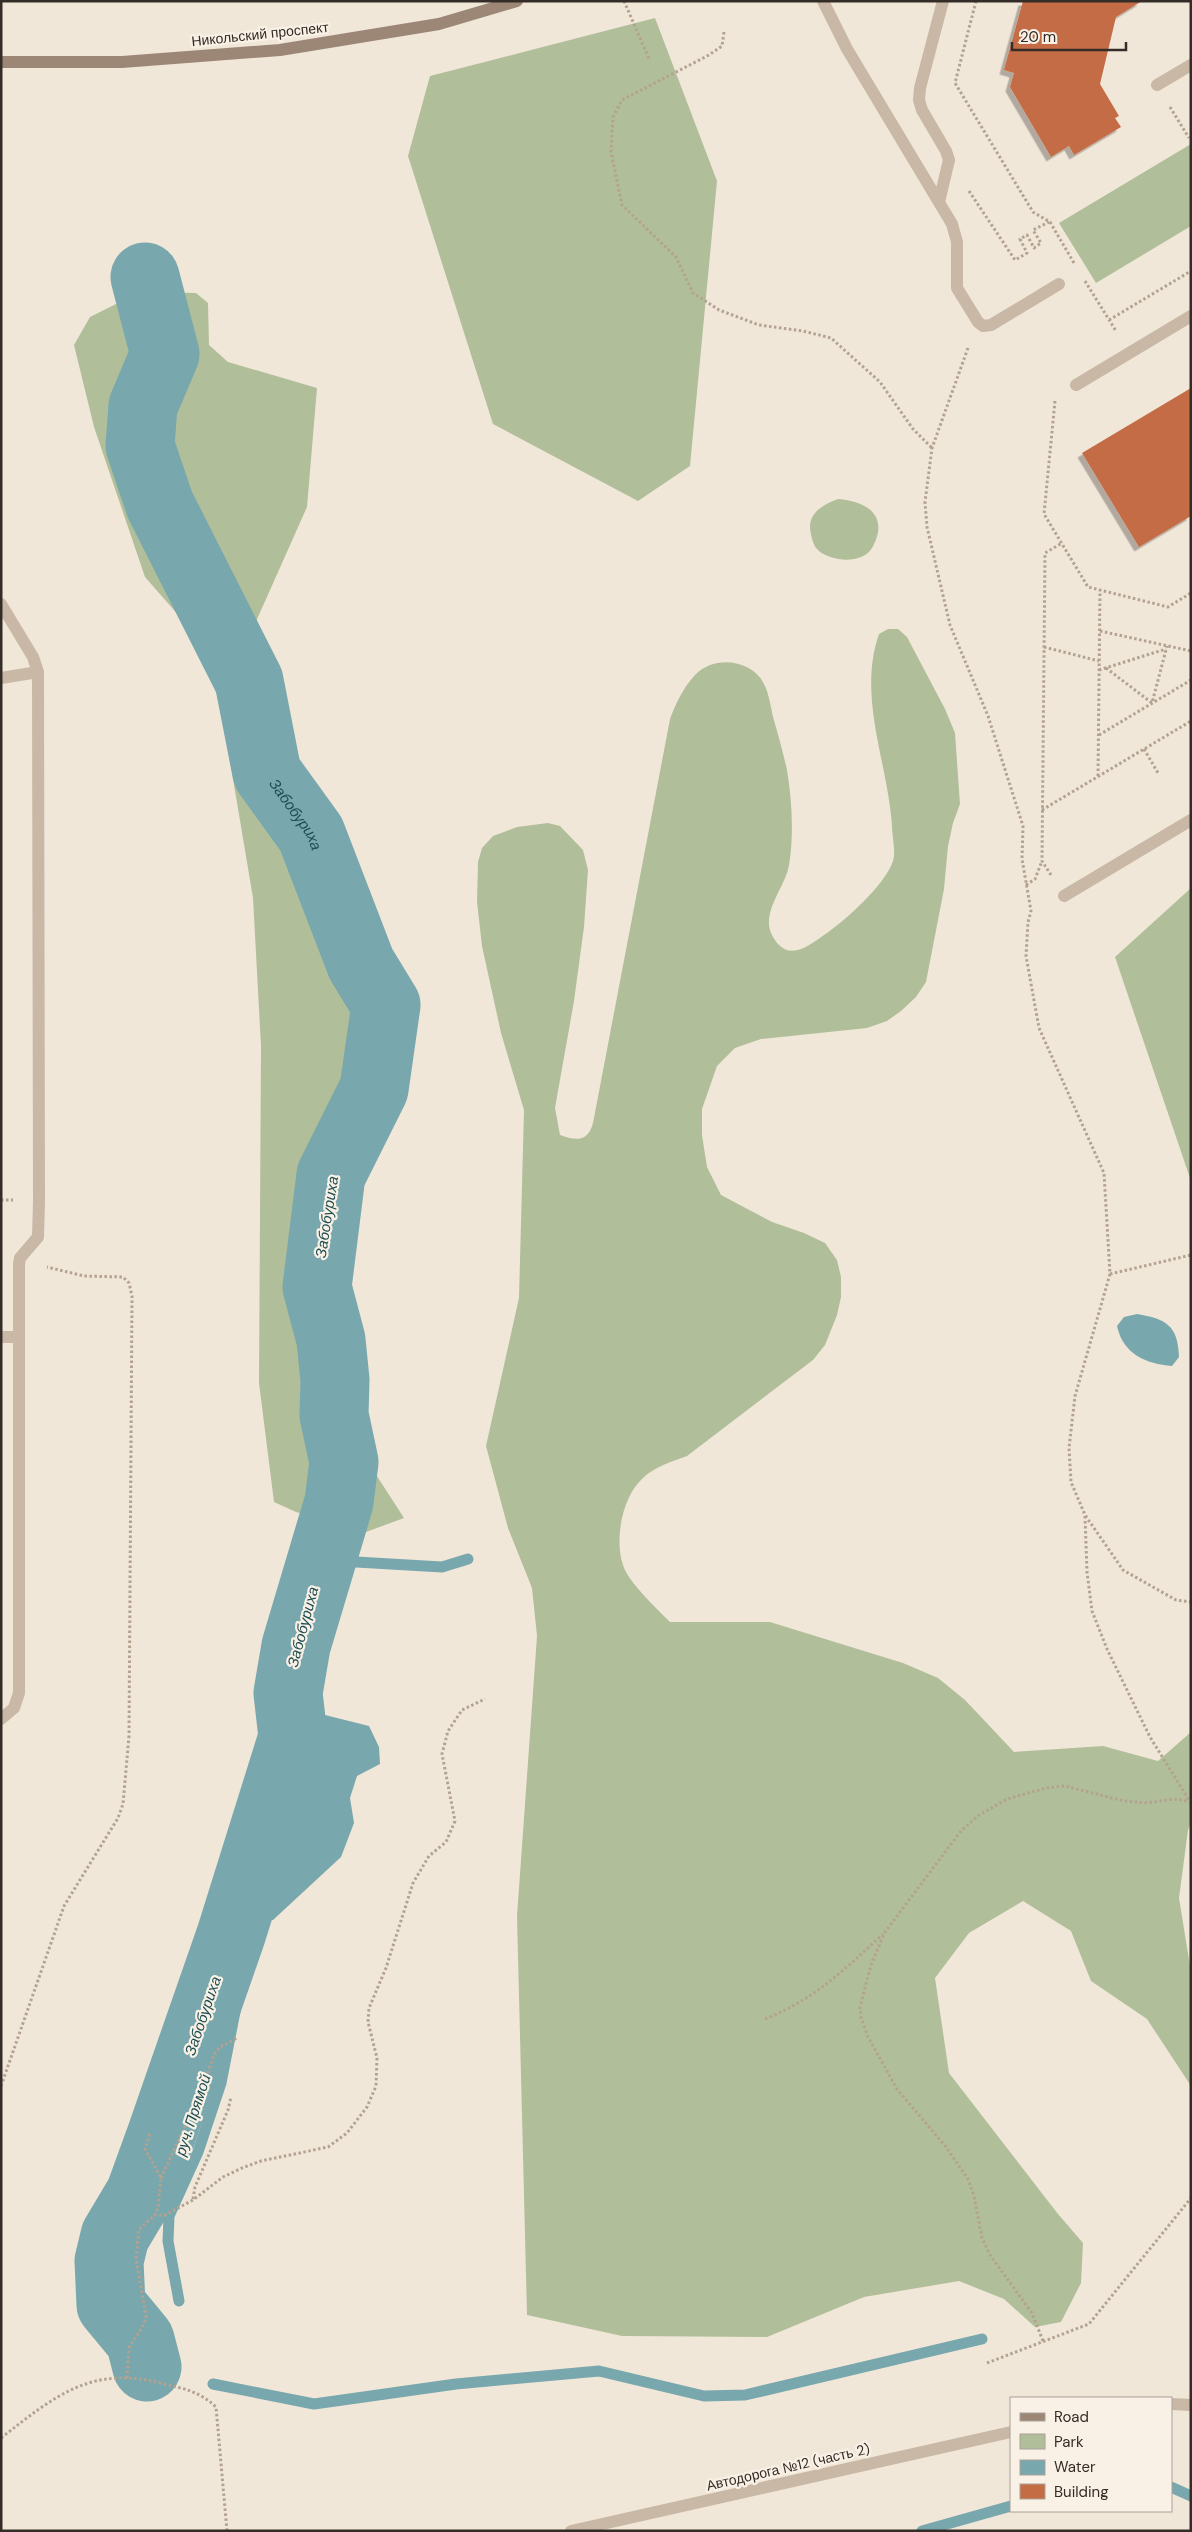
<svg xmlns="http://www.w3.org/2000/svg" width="1192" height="2532" font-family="'DM Sans',sans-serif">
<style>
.green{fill:#b0bf99}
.water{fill:#78a7ad}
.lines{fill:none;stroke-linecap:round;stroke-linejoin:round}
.stream{stroke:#78a7ad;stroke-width:11}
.river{stroke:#78a7ad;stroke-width:69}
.building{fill:#c46c44;filter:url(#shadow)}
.path{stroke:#b4a290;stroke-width:3;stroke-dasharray:2.5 2.5;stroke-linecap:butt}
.service{stroke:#c8b8a5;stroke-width:12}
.minor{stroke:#c8b8a5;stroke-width:12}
.tertiary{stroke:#c8b8a5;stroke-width:12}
.secondary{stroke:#9c8777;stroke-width:12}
.labels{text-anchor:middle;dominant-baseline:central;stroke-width:4.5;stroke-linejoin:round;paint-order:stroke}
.street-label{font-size:14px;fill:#342c26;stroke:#f9f1e5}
.water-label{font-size:15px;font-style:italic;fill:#1d4d54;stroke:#f9f1e5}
</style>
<defs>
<filter id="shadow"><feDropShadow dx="-4.5" dy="4.5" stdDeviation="0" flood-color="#0004"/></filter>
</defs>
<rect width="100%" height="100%" fill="#f1e7d9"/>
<path class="green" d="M655,18l62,163 -27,285 -52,35 -145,-77 -85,-268 22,-80z
M1191,144v82l-95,57 -37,-60z
M157,292l39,1 12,10 1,42 19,17 89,26 -10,119 -53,119 77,235 30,72 34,66 -7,81 -45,104 -7,90 37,196 31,48 -38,14 -70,-20 -22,-10 -15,-119 2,-337 -8,-148 -23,-137 -11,-59 -18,-61 -56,-64 -51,-150 -20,-82 16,-28 34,-17z
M838,499c29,2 52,17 34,49 -9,16 -40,14 -53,3 -5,-4 -7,-11 -8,-17 -5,-19 10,-29 27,-35z
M888,629h10l9,8 38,72 10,24 5,71 -7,19 -5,23 -4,43 -18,93 -10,15 -15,14 -14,10 -20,7 -106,11 -26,9 -18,18 -15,43v26l5,32 14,28 51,27 32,11 21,10 12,17 4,17v20l-4,18 -12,30 -12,15 -126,96c-14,5 -33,11 -44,22 -23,20 -32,74 -14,99 11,16 27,31 41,45h100l133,41 35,15 27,22 49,52 89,-6 55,15 33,-29v89l-3,9 -9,68 12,74v114l-44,-67 -56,-38 -20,-50 -48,-30 -54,32 -34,45 14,95 109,141 25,29 -2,40 -20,39 -26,5 -31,-28 -45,-18 -95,16 -97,40 -145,-1 -95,-21 -10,-399 20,-280 -5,-48 -24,-60 -22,-82 33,-148 5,-188 -23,-77 -19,-87 -5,-44 1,-40 4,-14 11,-12 24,-9 31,-4 12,3 23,24 5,20 -4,57 -10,74 -19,107 5,27c16,6 28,7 33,-12l77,-404c6,-16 13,-31 25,-44 20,-21 59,-15 70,11 4,9 6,21 8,31 5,17 10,35 14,53 5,30 7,65 2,95 -3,19 -21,39 -20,59 0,7 5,16 10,21 14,14 32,-1 45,-10 21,-14 61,-50 69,-74 3,-10 -1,-25 -1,-35 -4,-63 -35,-129 -13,-192z
M1191,888v293l-76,-224z"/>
<path class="water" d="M1137,1314c29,5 41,11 42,43l-7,9c-26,-2 -49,-12 -55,-40l7,-9z
M277,1709l28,1 64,16 10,21 1,17 -23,12 -7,22 4,25 -13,34 -68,63 -22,2 -20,-15 1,-12 18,-55 8,-43 2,-41 5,-29z"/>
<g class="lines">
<path class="stream" d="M322,1560l120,7 26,-8
M179,2301l-11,-60 1,-25 29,-64 23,-69 21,-107 -1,-18 -10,-23
M213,2384l101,20 142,-20 143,-13 105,25 41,-1 237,-56
M1171,2487l20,9
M922,2531l89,-25"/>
<path class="river" id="s1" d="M145,277l20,77 -22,52 -3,40 20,59 89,176 18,92 44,61 50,130 25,41 -12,84 -43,86 -14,112 14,53 4,40 -1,35 10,47 -5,40 -43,144 -8,47 5,44 -62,198 -70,201 -21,58 -25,42 -6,25 2,44 29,35 7,27"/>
</g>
<path class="building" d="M1023,1h119l-26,16 -16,67 19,32 -4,2 6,9 -47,28 -5,-9 -18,11 -41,-70 4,-14 -10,-3z
M1191,388v128l-52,31 -57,-94z"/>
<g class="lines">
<path class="path" d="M624,1l26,60
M976,1l-21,82 78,129 17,10 24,41
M724,32l-2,14 -13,9 -87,45 -9,17 -2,35 11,53 54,52 17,36 26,17 40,15 44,6 28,7 49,44 33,47 19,19
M1170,107l19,31
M969,191l46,69 12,-7 -7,-14 7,-4 7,13 7,-5 -8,-13 16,-8
M1085,281l31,50
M1109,320l82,-49
M968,348l-36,100 -7,54 2,25 23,98 38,91 35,110 -1,33 9,52 -3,11 -2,34 13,72 65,145 6,101 -35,122 -6,52 2,34 14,33 38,55 53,30 15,2
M1055,401l-11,113 44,73 80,20 23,-14
M1100,631l91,20
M1044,647l55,14
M1106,668l46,35 15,-57
M1099,670l67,-21
M1099,735l92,-55
M1144,749l14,24
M1098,776l2,-186
M1042,810l149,-89
M1051,875l-9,-14 3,-308 17,-10
M1026,885l9,-6 7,-18
M1,1200h12
M1110,1274l81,-19
M1085,1516l2,56 5,39 15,38 43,88 39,63
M1191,1792v13
M765,2019c50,-20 79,-49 118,-85
M1,2086l63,-180 54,-88 5,-14 6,-68 3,-440 -3,-13 -6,-6 -39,-1 -37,-9
M150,2134l-5,15 16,29 -3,29 -3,8
M161,2178l42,-91 11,-32 6,-8 17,-9
M193,2199l2,-12 33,-77 3,-13
M1043,2341l-11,-28 -42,-58 -8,-17 -8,-42 -6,-17 -22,-32 -49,-58 -29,-52 -7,-20 -1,-10 11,-42 14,-33 76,-101 18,-16 28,-16 39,-11 19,-2 59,15 24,2 25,-4 16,2
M987,2363l102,-39 102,-126
M127,2378l2,-30 15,-24 2,-8 -10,-58 3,-29 16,-14h10l28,-15 30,-23 19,-9 19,-7 67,-14 19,-14 20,-26 9,-21 1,-28 -9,-36 1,-14 17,-40 27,-85 16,-27 17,-14 9,-21 -13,-67 6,-23 14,-21 23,-11
M1,2438c54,-42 91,-74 163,-54 22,5 36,8 52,23l11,124"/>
<path class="service" d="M823,1l24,48 105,175 5,18v46l21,34 5,4 8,-1 68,-41
M1157,85l34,-20
M939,202l10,-42 -3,-9 -24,-41 -3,-10 1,-12 23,-87
M1076,385l115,-69
M1,604l32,53 5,15 1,529 -1,36 -18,21 -1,6v429l-5,15 -13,11
M1,678l37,-6
M1,1337h18"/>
<path class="minor" d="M1064,896l127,-76"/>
<path class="tertiary" d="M1171,2404l20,1
M571,2531l440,-99"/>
<path class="secondary" d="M1,62h121l158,-12 159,-26 78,-23"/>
</g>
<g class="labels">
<g class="street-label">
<text transform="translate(260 34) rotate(-6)">Никольский проспект</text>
<text transform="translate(788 2467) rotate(-13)">Автодорога №12 (часть 2)</text>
</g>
<g class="water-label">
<text stroke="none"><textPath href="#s1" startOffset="580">Забобуриха</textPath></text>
<text transform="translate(327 1217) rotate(-81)">Забобуриха</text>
<text transform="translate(303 1627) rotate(-75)">Забобуриха</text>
<text transform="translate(203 2016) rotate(-71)">Забобуриха</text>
<text transform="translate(193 2115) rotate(-72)">руч. Прямой</text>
</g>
</g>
<rect width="1192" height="2532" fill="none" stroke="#342c26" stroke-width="5"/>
<rect x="1010" y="2397" width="162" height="115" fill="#f9f1e5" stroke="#aaa299"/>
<rect x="1020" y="2413" width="25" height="8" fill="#9c8777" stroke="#aaa299"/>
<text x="1054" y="2422" font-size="15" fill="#342c26">Road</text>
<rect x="1020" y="2434" width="25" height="15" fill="#b0bf99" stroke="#aaa299"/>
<text x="1054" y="2447" font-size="15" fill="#342c26">Park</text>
<rect x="1020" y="2460" width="25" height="15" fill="#78a7ad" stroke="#aaa299"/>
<text x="1054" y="2472" font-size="15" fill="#342c26">Water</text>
<rect x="1020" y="2484" width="25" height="15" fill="#c46c44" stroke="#aaa299"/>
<text x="1054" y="2497" font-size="15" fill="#342c26">Building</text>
<path d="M1012 42v8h114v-8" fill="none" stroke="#342c26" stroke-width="2.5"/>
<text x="1020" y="42" font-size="15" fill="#342c26" stroke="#f9f1e5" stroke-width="4" paint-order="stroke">20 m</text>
</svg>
